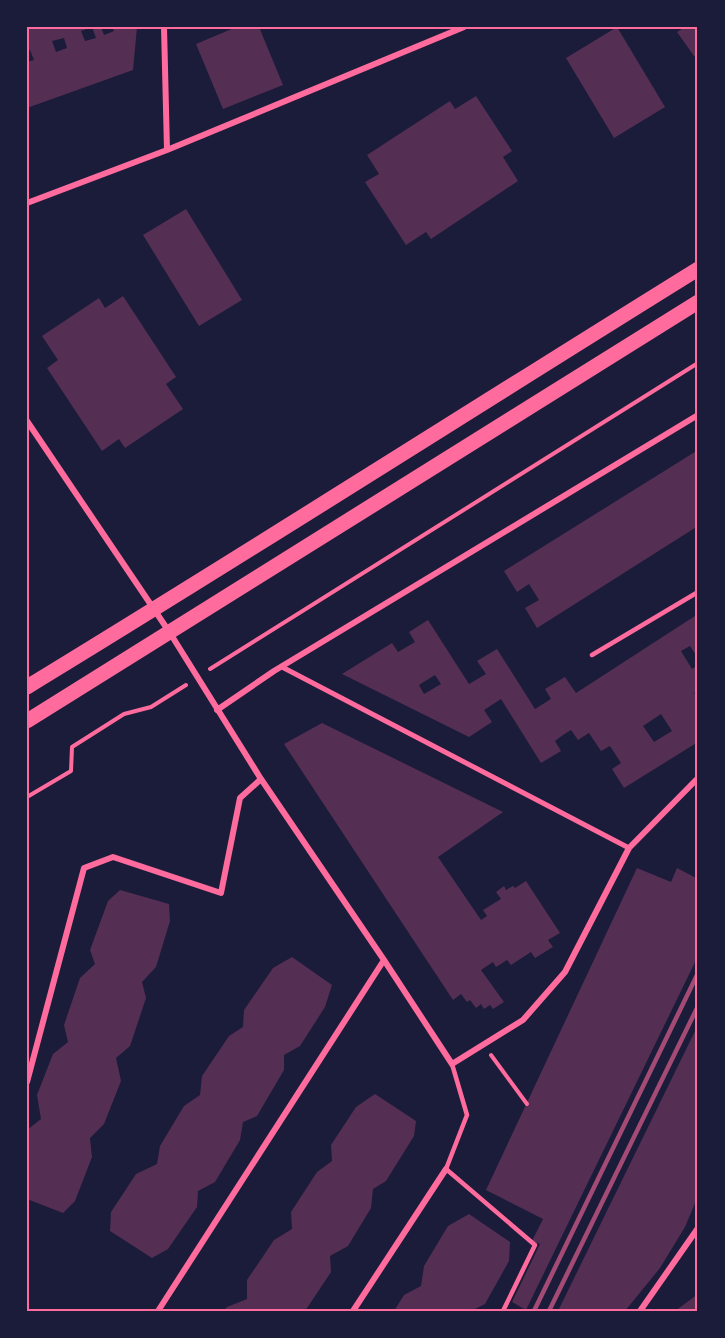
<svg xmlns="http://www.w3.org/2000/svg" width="725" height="1338" font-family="Figtree,sans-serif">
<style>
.building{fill:#542f53;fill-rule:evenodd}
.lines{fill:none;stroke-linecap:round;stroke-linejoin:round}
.path{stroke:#ff6b9d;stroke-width:4}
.service{stroke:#ff6b9d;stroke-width:4.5}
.pedestrian{stroke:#ff6b9d;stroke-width:5}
.minor{stroke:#ff6b9d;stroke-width:6}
.primary{stroke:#ff6b9d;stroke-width:15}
.rail{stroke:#a44b75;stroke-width:4.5}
.neatline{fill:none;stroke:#ff6b9d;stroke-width:2}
</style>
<rect width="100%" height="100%" fill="#1b1b3a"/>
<path class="building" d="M32,27h60l-11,4 4,10 11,-3 -4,-11h9l3,8 10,-4 -2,-4h25l-4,43 -106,38v-46l7,-2 -4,-10 -3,1v-22zM64,38l3,10 -11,4 -4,-11z
M234,27h25l24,58 -60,24 -27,-65 38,-16z
M617,27l48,80 -51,31 -48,-80z
M685,27h13v28l-4,1 -17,-24z
M476,96l36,55 -9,6 15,24 -87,58 -5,-7 -20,13 -41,-63 14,-8 -12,-19 83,-54 5,8z
M186,209l56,91 -43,26 -56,-91z
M123,296l53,81 -10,7 17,25 -58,39 -6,-9 -17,12 -55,-83 11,-8 -16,-24 57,-38 6,10z
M698,450v76l-161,102 -12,-20 14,-8 -10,-16 -12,8 -13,-21z
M698,614v44l-8,-12 -9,5 11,18 6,-4v26l-4,2 4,6v43l-74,46 -12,-19 9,-6 -11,-17 -9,5 -12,-18 -11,7 -7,-10 -8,5 -8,6 6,10 -20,12 -40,-64 -17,11 8,12 -23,15 -127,-63 50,-31 6,9 17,-10 -6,-10 19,-12 41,64 17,-10 -9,-13 20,-12 38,60 16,-10 -6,-10 20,-12 11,16zM435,675l6,9 -17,10 -5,-9zM661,714l11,17 -18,11 -11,-16z
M322,723l181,89 -65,45 43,63 6,-4 -4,-6 18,-11 -5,-7 8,-6 2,4 7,-4 2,2 11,-7 34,52 -12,7 5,7 -18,11 -4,-6 -20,13 -4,-5 -11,7 -3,-5 -12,8 23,32 -11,7 -3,-4 -6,4 -3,-5 -5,4 -6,-8 -3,2 -6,-8 -8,6 -169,-256z
M637,868l34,14 6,-14 21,11v77l-172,354 -14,-8 28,-58 -8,-3 11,-22 -57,-29z
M120,890l49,14 1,17 -14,46 -14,15 4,16 -16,48 -14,12 5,23 -17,43 -14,14 2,19 -17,44 -12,12 -36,-14v-69l14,-11 -4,-24 16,-41 15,-12 -4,-17 16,-47 15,-14 -5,-14 18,-49z
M292,957l40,28 -7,22 -25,39 -16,9v15l-27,46 -14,6 -3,18 -25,42 -17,9 -1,16 -29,42 -16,9 -42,-27 1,-19 25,-38 21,-10 3,-18 24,-40 16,-11 2,-19 27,-40 14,-9 1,-17 29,-42z
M698,1025v171l-13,31 -25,41 -35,43h-67z
M375,1094l41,27 -2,15 -28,45 -13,8 -2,19 -23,38 -18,10 1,16 -26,39h-81l3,-4 20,-8v-19l27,-40 18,-11 -1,-17 26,-40 15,-11 -1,-16 25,-38z
M469,1214l41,28 -1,19 -24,43 -14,7h-77l10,-16 17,-9 3,-20 24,-40z
M698,1294v17h-23z"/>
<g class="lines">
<path class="path" d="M210,669l488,-306
M27,797l44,-26 1,-24 52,-33 27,-7 35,-22
M491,1055l36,49"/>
<path class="service" d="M592,655l106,-63
M452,1064l15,51 -21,54 89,76 -32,66"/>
<path class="pedestrian" d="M282,667l347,181"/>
<path class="minor" d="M164,27l3,123
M27,203l140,-53 297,-123
M27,421l143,212 91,146 123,181 68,104 71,-44 42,-48 64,-124 69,-70
M217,710l57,-39 424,-256
M27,1082l57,-214 29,-11 108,36 19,-95 21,-19
M158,1311l226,-351
M353,1311l93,-142
M640,1311l58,-83"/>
<path class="primary" d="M27,687c225,-137 447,-279 671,-418
M27,721l671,-419"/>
<path class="rail" d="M534,1311l164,-338
M549,1311l149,-305"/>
</g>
<rect width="725" height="1338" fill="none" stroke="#1b1b3a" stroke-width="57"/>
<rect x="28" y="28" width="668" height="1282" class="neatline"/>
</svg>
